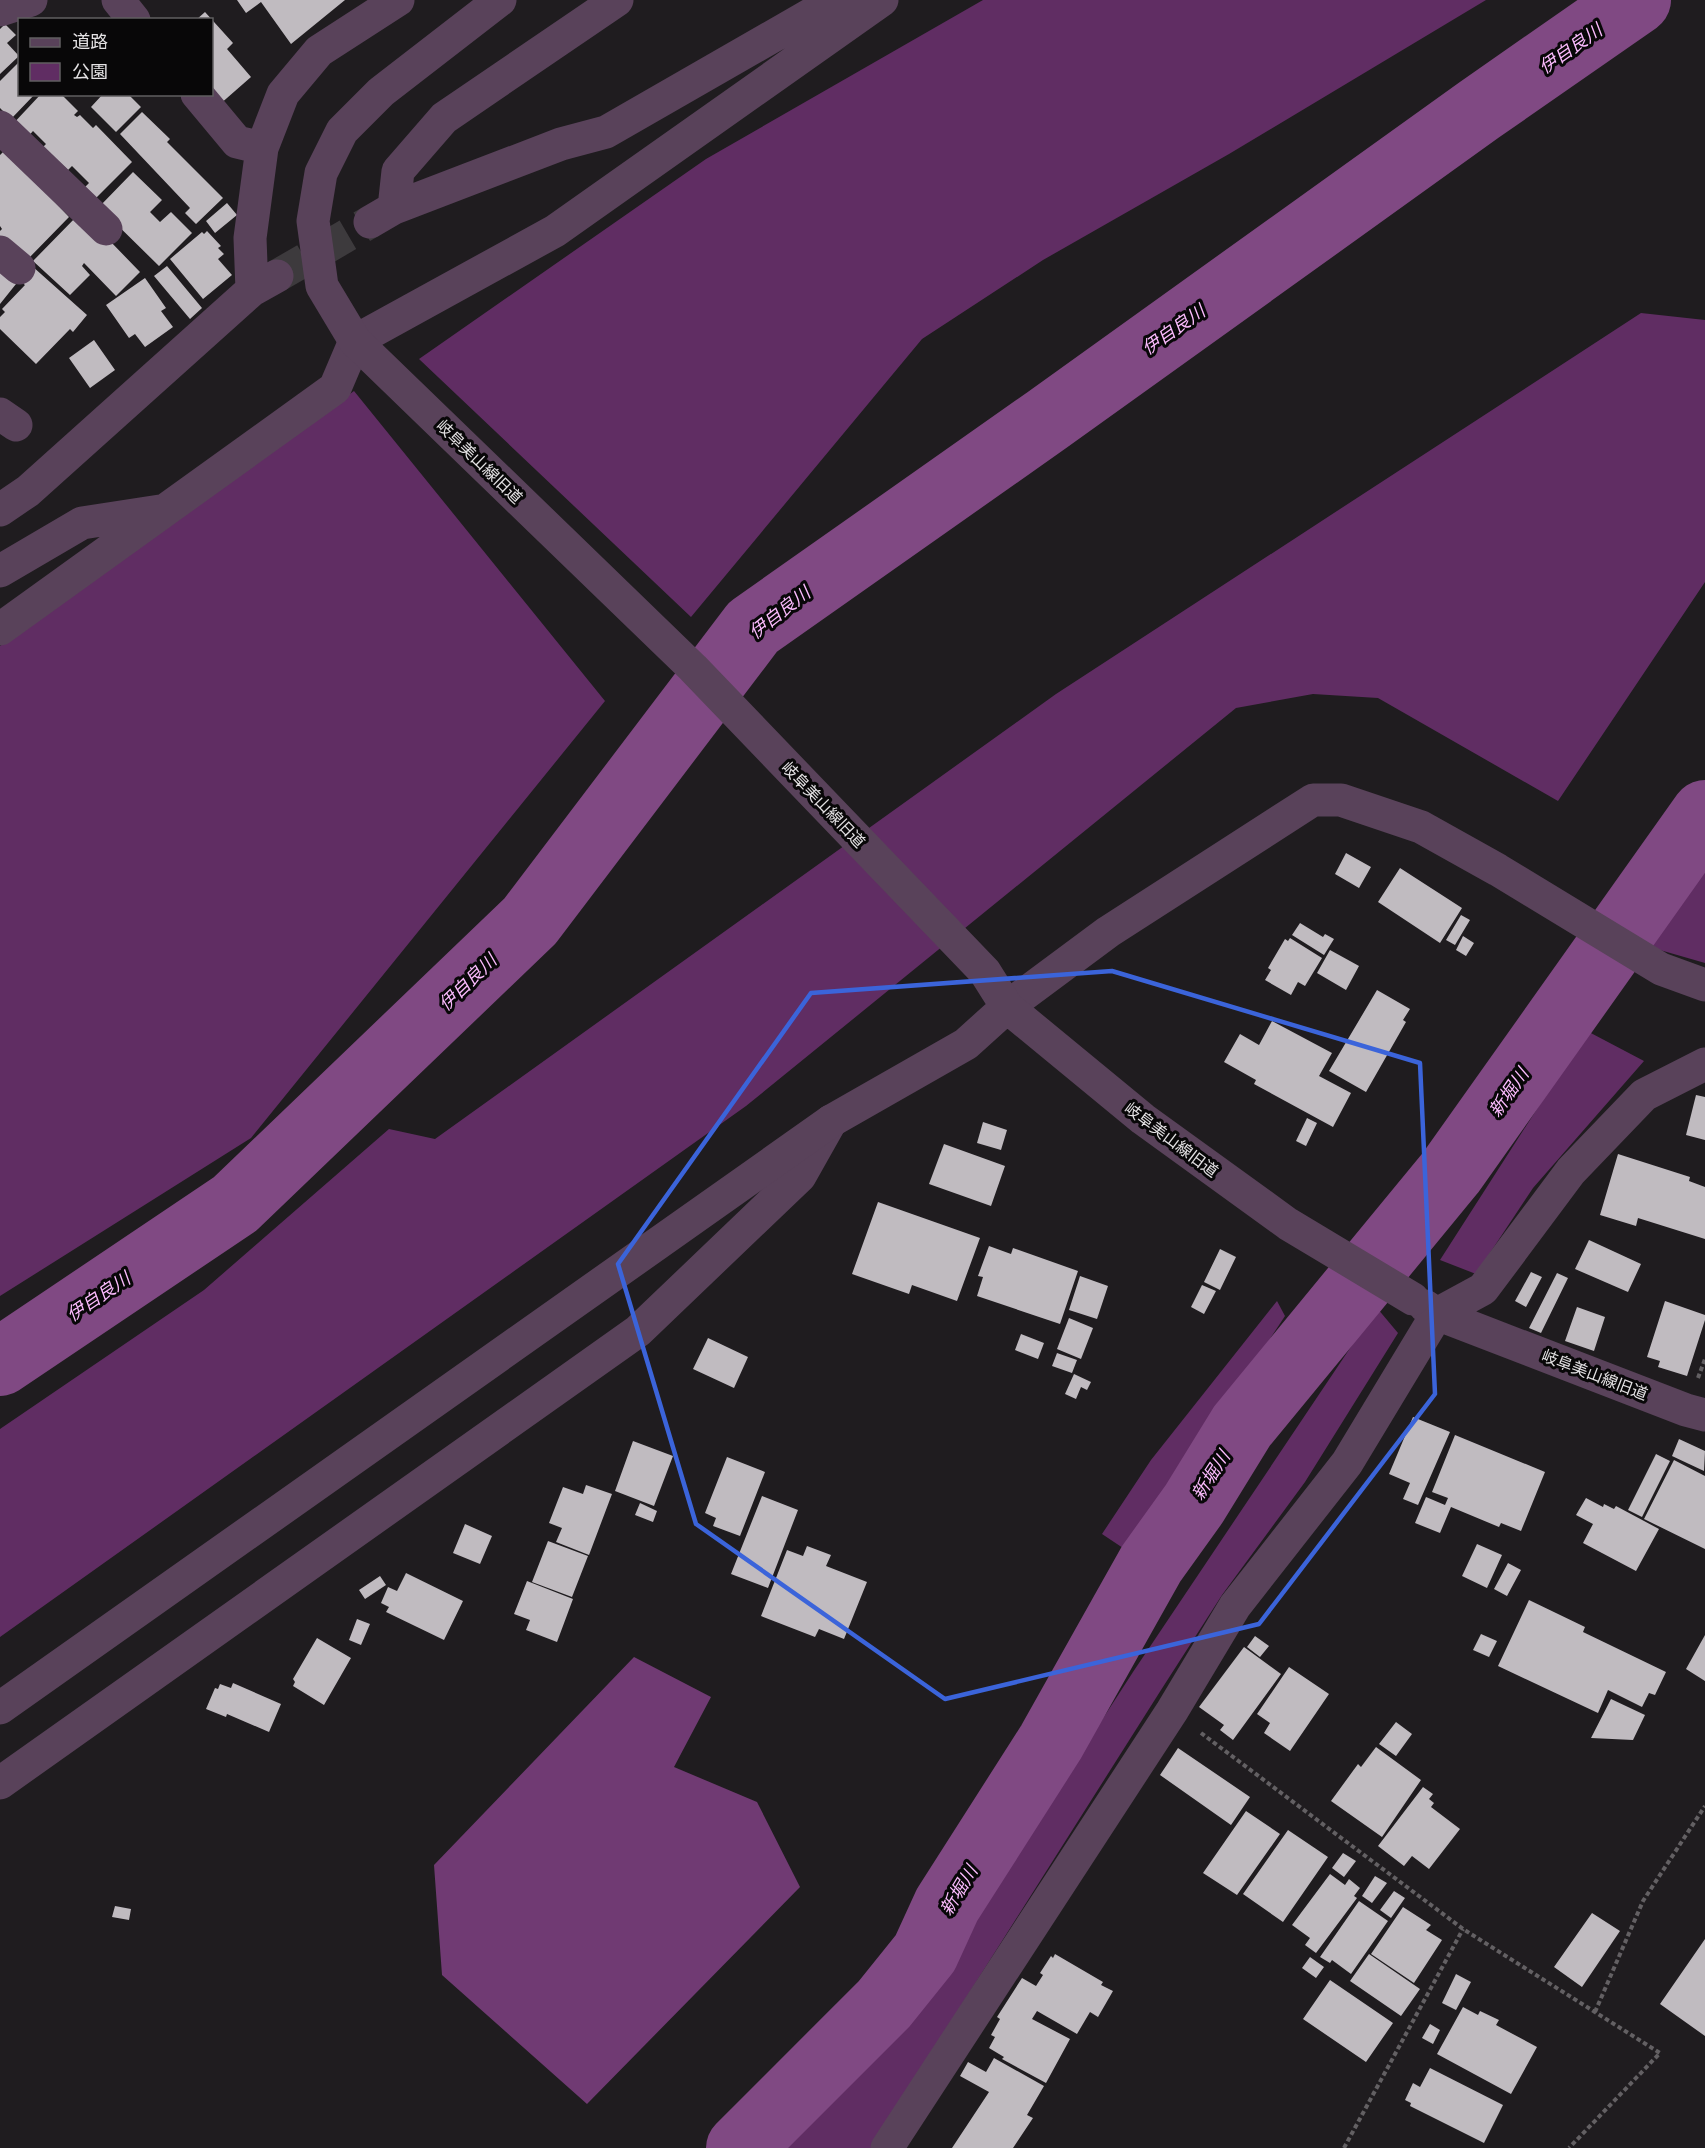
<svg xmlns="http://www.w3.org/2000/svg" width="1705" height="2148" font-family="Lato,'Noto Sans JP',sans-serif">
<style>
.green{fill:#602d63}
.forest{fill:#703a73}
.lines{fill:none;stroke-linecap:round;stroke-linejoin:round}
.river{stroke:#804983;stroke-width:68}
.building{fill:#c0bbc0}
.minor-tunnel{stroke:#3d3a3d;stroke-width:33;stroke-dasharray:33 16;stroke-linecap:butt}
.path{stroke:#636063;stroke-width:4;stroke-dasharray:4.5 3;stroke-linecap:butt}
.minor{stroke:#59425a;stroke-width:33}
.tertiary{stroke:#59425a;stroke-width:33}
.marked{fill:none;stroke:#3b64da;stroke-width:4.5;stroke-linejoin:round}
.labels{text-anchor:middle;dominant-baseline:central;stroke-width:6;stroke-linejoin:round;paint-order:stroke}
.street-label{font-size:16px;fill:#e4e2e4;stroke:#080708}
.water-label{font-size:18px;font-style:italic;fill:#fbbbfd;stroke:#080708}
</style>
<rect width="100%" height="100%" fill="#1f1c1f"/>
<path class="green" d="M983,0h503l-257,154 -186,106 -121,79 -231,278 -272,-258 287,-200z
M1641,313l64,7v262l-147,219 -180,-103 -65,-4 -77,14 -490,398 -746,531v-208l204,-139 185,-161 46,10 621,-445z
M354,391l251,310 -354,437 -251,158v-650z
M1705,844v119l-59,-17z
M1587,1031l57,30 -111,127 -57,86 -36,-14z
M1277,1301l8,15 -156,236 -27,-18 49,-74z
M1377,1308l21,25 -93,149 -83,113 -61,95 -290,458h-101l139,-130 224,-346z"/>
<path class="forest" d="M634,1657l77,40 -37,70 83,35 43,85 -213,217 -145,-129 -8,-110z"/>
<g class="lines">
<path class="river" d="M0,1362l235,-158 295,-283 223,-294 294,-207 432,-310 158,-110
M740,2148l144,-144 41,-51 22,-48 104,-163 100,-178 43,-60 48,-78 209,-254 254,-358"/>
</g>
<path class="building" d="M237,0h108l-54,44 -30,-42 -15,11z
M205,12l28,31 -6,6 24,28 -32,28 -7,-9v-76h-16z
M5,24l11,11 -9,8 12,13 -19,18v-45z
M20,61v33h15l-24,25 -11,-11v-27z
M41,94h20l17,17 -4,4 3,2 3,-2 13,13 3,-3 36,37 -39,39 -11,-11 7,-7 -17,-17 -4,4 -25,-23 3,-3 -13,-13 -8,9 -14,-14z
M103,94h25l13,13 -25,25 -25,-25z
M142,112l28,27 -3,3 56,56 -27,26 -11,-11 5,-5 -70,-74z
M5,150l64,67 -42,43 -27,-23v-6l2,-2 -2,-3v-71z
M133,172l29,28 -12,12 10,10 11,-10 21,21 -33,33 -60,-59z
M227,203l10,12 -22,18 -9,-12z
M78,215l30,24 32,33 -24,24 -32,-33 -2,3 8,9 -20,20 -37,-34z
M207,231l14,15 -3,2 6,6 -6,5 14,16 -29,24 -33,-40 32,-27 2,2z
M32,266l55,49 -14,17 -3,-3 -34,35 -36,-35v-12l5,-5 -3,-3 23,-24 -6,-5z
M167,266l35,42 -12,11 -36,-43z
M0,271l16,13 -16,20z
M145,278l21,30 -5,3 12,16 -28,20 -10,-13 -6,4 -23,-33z
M94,340l21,30 -25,18 -21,-30z
M1346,853l25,14 -12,21 -24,-14z
M1400,868l62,40 -22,35 -62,-41z
M1461,915l9,5 -15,25 -9,-5z
M1300,923l23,14 2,-3 9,5 -10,16 -32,-20z
M1463,936l11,7 -8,13 -10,-6z
M1290,938l32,20 -17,28 -7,-4 -7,13 -26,-15 6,-10 -3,-2 17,-29 3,2z
M1330,950l29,16 -13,24 -29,-17z
M1377,990l33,19 -7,11 3,2 -40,70 -37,-21z
M1272,1021l60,32 -13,23 32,17 -18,34 -79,-43 2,-4 -32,-18 16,-28 19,11z
M1696,1095l9,2v43l-19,-5z
M1307,1118l10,5 -11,23 -10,-5z
M983,1122l24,8 -6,20 -24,-7z
M944,1144l61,22 -14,40 -62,-22z
M1618,1154l72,23 -1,4 16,6v52l-67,-21 -2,8 -36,-11z
M878,1202l102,36 -23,63 -45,-16 -3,9 -57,-20z
M1589,1240l52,24 -13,28 -53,-23z
M989,1246l22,8 2,-6 65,23 -18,53 -83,-28 6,-19 -5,-1z
M1220,1249l16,8 -16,33 -16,-8z
M1531,1272l11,5 -16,30 -11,-6z
M1557,1273l11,5 -27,55 -12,-5z
M1080,1276l28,10 -11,33 -28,-9z
M1202,1285l14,6 -12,23 -13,-7z
M1665,1301l40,14v5l-18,56 -29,-9 2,-6 -13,-4z
M1577,1307l28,10 -11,34 -29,-10z
M1069,1318l24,10 -12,31 -24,-10z
M1021,1334l23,9 -6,16 -23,-9z
M708,1338l40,19 -14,31 -41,-19z
M1057,1353l20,7 -5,13 -20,-7z
M1074,1374l17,8 -4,8 -6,-3 -5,12 -11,-5z
M1413,1417l37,15 -32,73 -15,-6 7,-16 -21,-9z
M1455,1435l90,37 -24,59 -20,-8 -2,4 -48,-20 -11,26 -25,-10 11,-26 19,8 3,-7 -16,-6z
M1679,1439l26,12 -1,20 -32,-15z
M633,1441l40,15 -19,50 -39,-15z
M1656,1454l14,7 -28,56 -14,-7z
M727,1457l38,15 -25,64 -27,-10 3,-8 -11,-5z
M1674,1460l31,16v73l-61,-30z
M586,1485l26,9 -23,61 -33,-13 6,-14 -13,-5 14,-36 20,7z
M762,1496l36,14 -30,78 -37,-14z
M1586,1498l17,9 1,-3 10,5 2,-3 43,23 -23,42 -53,-28 10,-19 -17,-9z
M640,1503l17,8 -4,11 -18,-7z
M465,1524l27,12 -12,28 -27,-11z
M548,1541l40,15 -16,41 -40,-15z
M1477,1544l25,11 -15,33 -25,-12z
M807,1546l24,9 -5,11 41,16 -23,57 -25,-10 -4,8 -54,-21 26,-66 16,6z
M1508,1563l13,7 -14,26 -13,-7z
M406,1573l57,28 -19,39 -58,-28 3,-5 -8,-4 7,-16 9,4z
M380,1576l6,9 -21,14 -6,-9z
M527,1581l46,18 -16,43 -31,-12 4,-10 -16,-6z
M1529,1600l56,27 -2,5 83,40 -11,23 -6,-2 -7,14 -34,-17 -10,23 -100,-47z
M357,1619l13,5 -9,21 -12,-5z
M1481,1634l16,7 -8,16 -16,-7z
M1705,1635v46l-19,-12z
M1255,1636l14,10 -9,11 -13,-10z
M317,1638l34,20 -27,47 -31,-19 2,-4 -2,-3z
M1244,1647l37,27 -48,66 -13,-10 4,-5 -25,-18z
M1289,1667l40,27 -39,57 -26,-18 6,-10 -13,-9z
M233,1683l48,21 -12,28 -42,-18 -1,3 -20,-8 9,-21 3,1 2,-5 11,4z
M1611,1699l34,16 -12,25 -42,-2z
M1396,1722l16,12 -16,22 -17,-12z
M1376,1747l45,33 -39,57 -51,-36 27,-37 3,3z
M1178,1748l72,49 -19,28 -71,-50z
M1423,1787l10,7 -4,5 5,4 -3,4 29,22 -31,40 -17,-13 -8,10 -26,-20z
M1246,1811l34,23 -43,61 -34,-22z
M1288,1830l40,27 -45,65 -40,-28z
M1343,1853l13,8 -12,16 -12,-9z
M1330,1874l15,11 4,-6 11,9 -6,8 3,2 -41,55 -11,-8 5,-7 -18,-13z
M1375,1876l12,7 -15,20 -10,-7z
M1394,1891l11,7 -14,20 -11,-8z
M1359,1901l29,20 -37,53 -19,-14 -2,3 -10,-6z
M115,1906l16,3 -2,11 -17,-3z
M1403,1907l28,18 -5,5 16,10 -28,43 -43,-29z
M1592,1913l28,18 -38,56 -28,-20z
M1705,1939v97l-45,-32z
M1055,1954l48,28 -2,3 12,6 -15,26 -8,-5 -13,22 -40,-23 -5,8 38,20 -24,44 -44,-24 2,-2 -15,-9 6,-11 -4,-2 9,-16 -3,-2 25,-39 14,8 7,-11 -3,-2 11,-17 2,2z
M1369,1954l51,35 -19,27 -51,-35z
M1310,1957l14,10 -8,11 -14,-10z
M1456,1974l15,8 -15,28 -14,-7z
M1330,1980l63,43 -27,39 -63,-43z
M1463,2007l15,8 2,-4 19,9 -3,5 41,22 -26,47 -74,-40z
M1430,2024l10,6 -7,14 -11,-6z
M994,2058l50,28 -17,29 6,3 -20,30h-61l37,-56 -29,-16 8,-14 18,10z
M1430,2068l73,37 -19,38 -74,-37 1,-3 -6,-3 8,-17 7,4z"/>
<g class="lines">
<path class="minor-tunnel" d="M277,276l93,-54"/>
<path class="path" d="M1698,1378l7,-19
M1201,1733l262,196 197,124 -91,95
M1595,2012l48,-111 62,-95
M1344,2148l119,-219"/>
<path class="minor" d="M118,0l16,20
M0,10l31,-10
M197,94l40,48 25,6
M0,127l106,102
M394,208l4,-37 46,-53 173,-118
M370,222l24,-14 167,-64 45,-12 216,-124 37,-8
M0,252l19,16
M252,290l-2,-52 12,-90 21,-54 36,-43 79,-51
M0,414l16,11
M0,510l28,-19 224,-201 25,-14
M0,571l82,-48 78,-12
M0,629l335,-241 20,-47 200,-110 327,-231
M1007,1007l101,-75 205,-132h28l80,27 77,43 163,99 44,16
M1425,1306l12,8 249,96 19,5
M0,1783l638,-452 162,-155 31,-55
M887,2148l285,-437 63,-105 112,-143 90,-149 46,-25 88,-118 73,-76 61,-31"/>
<path class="tertiary" d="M500,0l-119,92 -39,39 -21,42 -8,48 9,65 33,55 338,327 292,304 22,35 136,112 145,105 125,75
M0,1708l831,-587 135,-77 41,-37"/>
</g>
<path class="marked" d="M1112,971l308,92 15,331 -176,230 -314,75 -249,-175 -78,-260 193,-271z"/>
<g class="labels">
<g class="street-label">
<text transform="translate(480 461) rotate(44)">岐阜美山線旧道</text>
<text transform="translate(824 804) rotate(46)">岐阜美山線旧道</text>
<text transform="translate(1172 1139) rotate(37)">岐阜美山線旧道</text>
<text transform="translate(1595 1374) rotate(21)">岐阜美山線旧道</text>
</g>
<g class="water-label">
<text transform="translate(1570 48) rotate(-35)">伊自良川</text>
<text transform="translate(1173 329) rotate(-35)">伊自良川</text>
<text transform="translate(779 612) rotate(-38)">伊自良川</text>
<text transform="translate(467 982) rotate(-44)">伊自良川</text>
<text transform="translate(1508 1092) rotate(-55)">新堀川</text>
<text transform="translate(98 1296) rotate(-34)">伊自良川</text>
<text transform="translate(1210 1475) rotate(-57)">新堀川</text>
<text transform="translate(958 1890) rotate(-59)">新堀川</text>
</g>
</g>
<rect x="18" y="18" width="195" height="78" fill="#080708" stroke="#605f60" stroke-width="1.5"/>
<rect x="30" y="38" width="30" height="9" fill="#59425a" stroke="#605f60" stroke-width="1.5"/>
<text x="72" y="48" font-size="18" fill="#e4e2e4">道路</text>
<rect x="30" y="63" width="30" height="18" fill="#602d63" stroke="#605f60" stroke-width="1.5"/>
<text x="72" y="78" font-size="18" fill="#e4e2e4">公園</text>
</svg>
